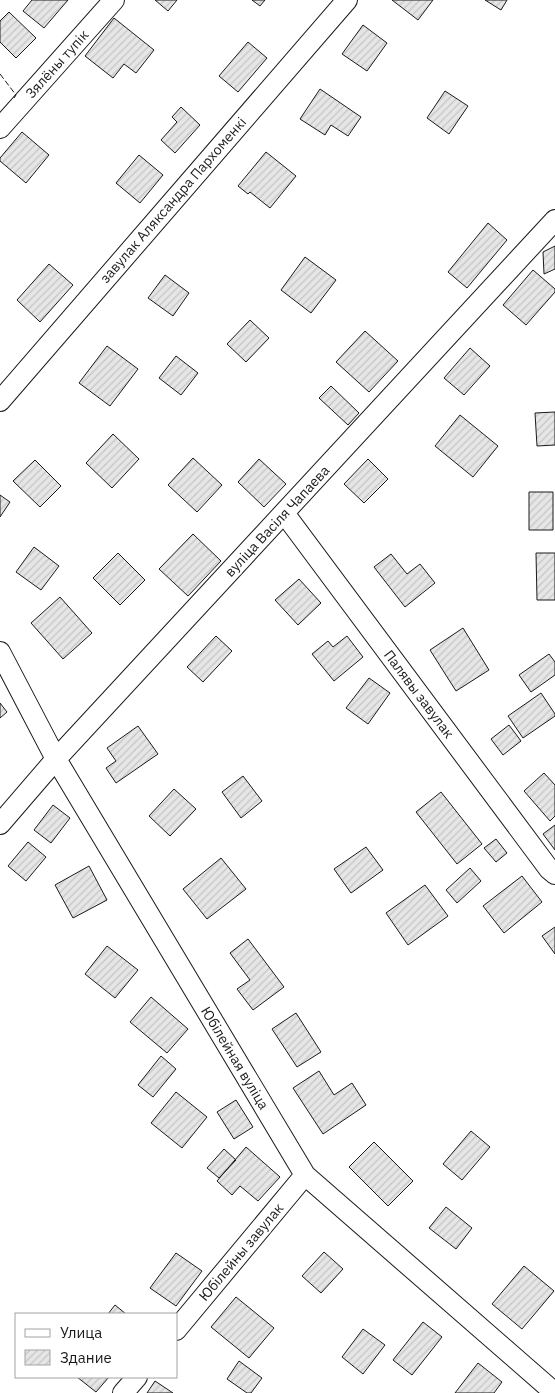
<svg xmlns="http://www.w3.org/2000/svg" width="555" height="1393" font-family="'IBM Plex Sans',sans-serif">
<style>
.building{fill:url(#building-hatch);stroke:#1a1a1a}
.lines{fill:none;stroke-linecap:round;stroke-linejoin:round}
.minor-casing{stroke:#1a1a1a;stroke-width:22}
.minor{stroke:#fff;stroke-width:20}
.fence{stroke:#1a1a1a;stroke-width:1;stroke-dasharray:6 2.5;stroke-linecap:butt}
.labels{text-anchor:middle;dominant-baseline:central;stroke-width:4;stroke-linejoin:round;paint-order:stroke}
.street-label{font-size:14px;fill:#1a1a1a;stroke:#fff}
</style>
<defs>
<pattern id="building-hatch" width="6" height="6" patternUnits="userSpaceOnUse" patternTransform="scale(1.25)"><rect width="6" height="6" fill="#e6e6e6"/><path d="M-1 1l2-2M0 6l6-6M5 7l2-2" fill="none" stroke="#c5c5c5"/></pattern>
</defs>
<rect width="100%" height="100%" fill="#fff"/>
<path class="building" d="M32,0h36l-24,28 -21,-17z
M155,0h22l-9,11z
M252,0h13l-5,6z
M392,0h41l-15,20z
M485,0h22l-6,10z
M9,12l27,26 -20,20 -16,-16v-21z
M114,18l40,32 -18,23 -12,-9 -11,14 -28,-22z
M363,25l24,18 -20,28 -25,-17z
M248,42l19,16 -29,34 -19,-16z
M320,89l41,28 -13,19 -17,-11 -6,10 -25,-16z
M445,91l23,15 -19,28 -22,-16z
M181,107l19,18 -25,28 -14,-13 16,-18 -5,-5z
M22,132l27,23 -23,28 -26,-22v-3z
M266,152l30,24 -26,32 -20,-16 -2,2 -10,-8z
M139,155l24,20 -23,28 -24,-20z
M488,223l19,17 -40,48 -19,-16z
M555,246v23l-11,5 -1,-22z
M305,257l31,23 -25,33 -30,-23z
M49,264l24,21 -33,37 -23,-22z
M533,270l22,19v3l-29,33 -23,-20z
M165,275l24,18 -16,23 -25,-18z
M250,320l19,18 -23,24 -19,-18z
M365,331l33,30 -29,31 -33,-30z
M107,346l31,23 -28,37 -31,-23z
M470,348l20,18 -26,29 -20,-17z
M176,356l22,17 -17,22 -22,-17z
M331,386l28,27 -11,12 -29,-27z
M555,412v33l-18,1 -2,-33z
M460,415l38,31 -25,31 -38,-31z
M113,434l26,25 -27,29 -26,-25z
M193,458l29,27 -25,27 -29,-27z
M259,459l27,25 -22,23 -26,-25z
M368,459l20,20 -24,24 -20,-19z
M35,460l26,26 -21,21 -27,-26z
M529,492h24v38h-24z
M0,495l10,7 -10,15z
M193,534l28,27 -33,35 -29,-27z
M34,547l25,19 -18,24 -25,-18z
M118,553l27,27 -25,25 -27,-27z
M536,553h19v47h-18z
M391,554l16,20 13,-10 15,19 -30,24 -31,-40z
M299,579l22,24 -23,22 -23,-25z
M60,597l32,36 -29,26 -32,-36z
M463,628l26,42 -33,21 -26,-41z
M216,636l16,15 -29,31 -16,-15z
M347,636l16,21 -29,24 -22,-27 16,-13 5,6z
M549,654l6,8v13l-24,17 -12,-17z
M369,678l21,15 -22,31 -22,-16z
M541,693l14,21v2l-32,22 -15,-22z
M0,703l7,9 -7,6z
M509,725l12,16 -18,14 -12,-16z
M138,726l20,28 -42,29 -10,-15 10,-7 -9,-13z
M544,773l11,12v31l-5,5 -26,-30z
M243,776l19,25 -21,17 -19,-26z
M174,789l22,20 -26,27 -21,-20z
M441,792l41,52 -25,20 -41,-52z
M53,805l17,13 -19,25 -17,-13z
M555,825v25l-12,-16z
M496,839l11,14 -11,9 -12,-14z
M28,842l18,15 -20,24 -18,-15z
M366,847l17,23 -32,23 -17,-24z
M221,858l25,31 -39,30 -24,-30z
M89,866l18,34 -34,18 -18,-33z
M470,868l11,13 -24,22 -11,-13z
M522,876l20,26 -38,31 -21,-27z
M425,885l23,31 -40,29 -22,-32z
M555,927v27l-13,-18z
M248,939l36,48 -31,23 -16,-21 13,-9 -20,-27z
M107,946l31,24 -23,28 -30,-24z
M151,997l37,32 -21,24 -37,-31z
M296,1013l25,39 -24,15 -25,-38z
M161,1056l15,13 -23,28 -15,-12z
M319,1071l15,24 18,-12 14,22 -43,29 -30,-46z
M176,1092l31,25 -25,31 -31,-25z
M236,1100l17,27 -19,12 -17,-27z
M471,1131l19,16 -28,33 -19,-16z
M374,1142l39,39 -25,25 -39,-39z
M246,1147l34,30 -22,24 -18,-15 -8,9 -15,-14z
M224,1149l12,11 -17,18 -12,-10z
M446,1207l26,21 -16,21 -27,-21z
M324,1252l19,17 -22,24 -19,-17z
M176,1253l26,18 -26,35 -26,-18z
M524,1266l30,25 -32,38 -30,-25z
M236,1297l38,31 -25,30 -38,-31z
M115,1305l11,9h-18z
M423,1322l19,15 -30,38 -19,-15z
M363,1329l22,16 -22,29 -21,-17z
M239,1361l23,17 -11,15h-4l-20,-14z
M478,1363l24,19 -8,11h-39z
M77,1377h32l-13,15z
M155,1381l18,12h-26z"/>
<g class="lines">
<defs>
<path id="minor" d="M0,128l114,-128
M0,401l347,-401
M284,513l265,356 6,5
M0,652l56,107 249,416 250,218
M0,824l56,-65 499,-539
M176,1330l129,-155
M123,1393l14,-16"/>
</defs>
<use href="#minor" class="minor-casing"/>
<use href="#minor" class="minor"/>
<path class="fence" d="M0,74l16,21 -2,3"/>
</g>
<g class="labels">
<g class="street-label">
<text transform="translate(57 64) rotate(-48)">Зялёны тупік</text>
<text transform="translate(173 200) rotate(-49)">завулак Аляксандра Пархоменкі</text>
<text transform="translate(277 521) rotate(-47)">вуліца Васіля Чапаева</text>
<text transform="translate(419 694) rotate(53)">Палявы завулак</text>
<text transform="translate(235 1058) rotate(59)">Юбілейная вуліца</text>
<text transform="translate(241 1252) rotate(-50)">Юбілейны завулак</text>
</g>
</g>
<rect x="15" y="1313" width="162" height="65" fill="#ffffff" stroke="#a3a3a3"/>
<rect x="25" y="1329" width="25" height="8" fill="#ffffff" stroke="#a3a3a3"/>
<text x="60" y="1338" font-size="15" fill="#1a1a1a">Улица</text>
<rect x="25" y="1350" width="25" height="15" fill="url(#building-hatch)" stroke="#a3a3a3"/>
<text x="60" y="1363" font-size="15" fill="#1a1a1a">Здание</text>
</svg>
